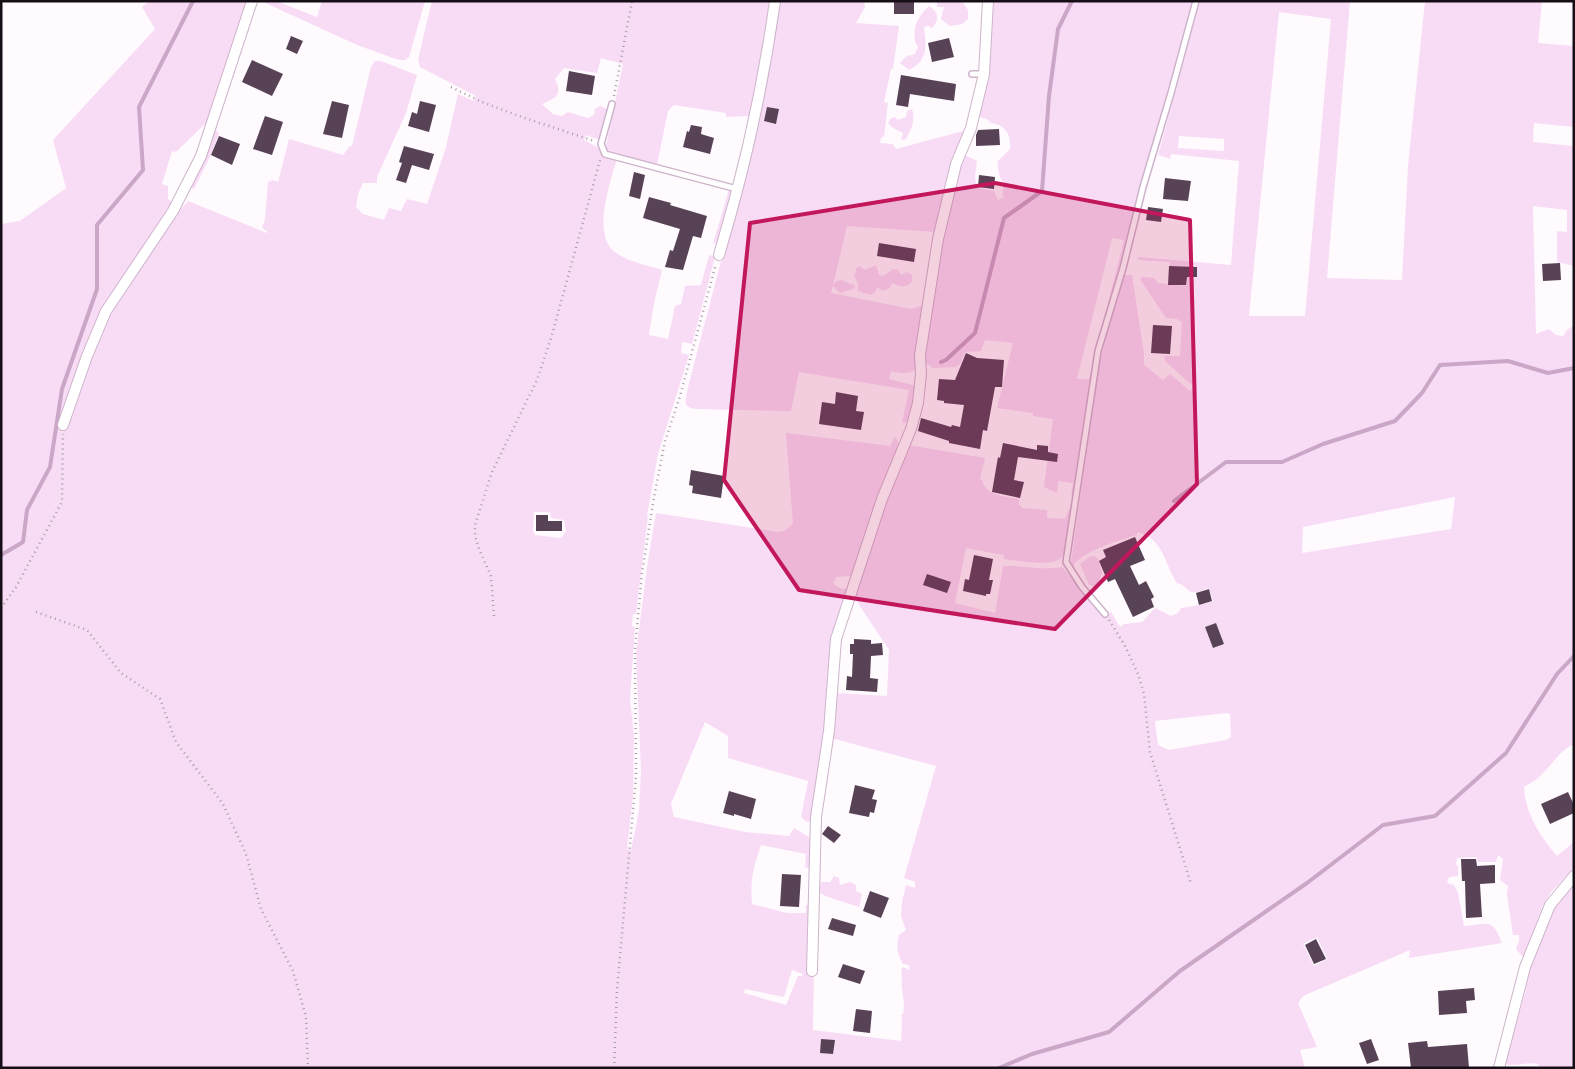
<svg xmlns="http://www.w3.org/2000/svg" width="1575" height="1069" font-family="'Sofia Sans Condensed',sans-serif">
<style>
.green{fill:#f8dcf5;fill-rule:evenodd}
.lines{fill:none;stroke-linecap:round;stroke-linejoin:round}
.stream{stroke:#caa6c7;stroke-width:4}
.building{fill:#574256}
.lane-casing{stroke:#cdb4cb;stroke-width:8}
.street-casing{stroke:#cdb4cb;stroke-width:12}
.path{stroke:#a59ea4;stroke-width:2.5;stroke-dasharray:1 4;stroke-linecap:butt}
.lane{stroke:#fff;stroke-width:5}
.street{stroke:#fff;stroke-width:10}
.marked{fill:#c2185b;fill-opacity:0.2;stroke:#c2185b;stroke-width:4;stroke-linejoin:round}
</style>
<rect width="100%" height="100%" fill="#fffafe"/>
<path class="green" d="M149,1h94l5,2 -39,117 -33,32 -4,-1 -10,33 6,2v13l4,3 -72,113 -11,21 4,7 16,-30 66,-102 7,-3 6,-7 79,32v-2l-5,-3 3,-9 3,-37 5,-2 5,2 11,-43 54,16 7,-9h2l19,-79 4,-6h6l36,14 -11,38 -29,64v6h-14l-5,11 -2,13 7,7 21,6 5,-12 12,3 6,-12 20,5 19,-57 12,-53 16,7 2,-5 -56,-29 -2,-8 14,-58h341l-23,113 -1,2 -23,1v-4l-52,-8 -6,6 -11,54 -39,-9c-7,23 -27,79 -3,96 13,10 32,13 47,18l-8,33 -5,32 19,4 7,-33 6,-2 4,-18 16,-1 8,-30 6,2 -23,87 -10,-2 -1,11 8,2 -31,99 -11,62 1,1 -12,97h-3l-1,12 3,1 -5,72 4,37 -1,59 -6,54 4,1 8,-39 2,-40 -5,-118 12,-93 8,-47 122,19 6,-1 9,-7 -7,-91 104,13 5,-9 2,2 2,8 -47,129 -16,1 -3,7 9,5h7l-19,108 -18,123 -5,2 -6,-5 7,-36 -80,-23v-22l-23,-14 -34,82 3,13 71,15 44,4 5,-8 15,9 3,8 -1,24 -6,-2 1,-13 -45,-9c-8,24 -11,35 -9,59l35,9h19v-8h5l3,66 -1,59 88,11 1,-21 -1,-5 2,-1c2,-13 0,-14 -1,-26 -1,-6 1,-11 -1,-18l2,-3 6,3v-5l-6,-1c-6,-10 -7,-17 -4,-29l7,-5 -5,-14 1,-14 4,-17 9,3v-6l-11,-4 32,-112 -105,-28 6,-45 50,3 2,-46 -35,-53 15,-40 13,-45 26,-67 77,13 -5,21 2,1c5,17 22,16 37,19v5l3,4 25,2v8l18,1 4,-10 3,1c-2,9 -5,41 -10,47 -9,11 -45,3 -58,2v-4l-38,-7 -11,55 40,10 8,-47c20,-1 39,5 59,1l42,50 7,-5 9,15 4,-3 18,-2 13,-14 16,8 7,-3 3,-5 18,-3 14,-4 -4,-13c-7,2 -15,7 -21,2 -5,-4 -6,-6 -11,-7 -14,-22 -13,-43 -39,-51l-2,3c-18,6 -50,15 -62,29v5l12,17 -1,1 -12,-17 -2,-8 28,-197 24,-90h9l12,79v11l19,15 7,-6 20,17 4,-4 -28,-25 -2,-6h16l2,-34 -5,-3 -11,-1 -26,-39 2,-2 12,1 4,5 28,3 1,-9h10v-10l-27,-1v-4l-31,-2 -1,-3 93,8 8,-104 -68,-7 -1,5 -12,-4 42,-154h150l-23,277 75,2 6,-114 17,-165h117l-4,42 36,3v81l-40,-4 -1,19 40,4 1,-12v132l-17,-4v-31l10,1v-22l-34,-4 3,128 13,-5 7,6 7,1 4,-6 7,-5v419c-15,7 -21,20 -33,31 -4,5 -11,8 -17,12 1,26 16,49 33,69l17,-14v26l-23,24 -9,15 -17,48 -3,1 -6,-7 3,-8v-6h-6l-6,-40 1,-9 -8,-6 3,-21 -5,-4 -2,7h-18l-1,-5 -20,1 -1,7 2,1v10l-9,1 -2,6 7,2 4,8 6,33c24,-2 28,-9 38,17l-93,15 1,-8 -107,46 -5,7 19,44 -17,3 5,18h-1304v-844l19,-3 46,-33 -13,-48 102,-111 -13,-22zM1279,12l52,7 -26,297h-56zM601,58l22,6 -19,91 -5,-7 -15,-8 2,-5 11,4h3l7,-30 -7,-3 -5,3 -1,6 -6,3 -20,-6 -6,4 -9,-2 -11,-10c14,-6 21,-9 13,-25l9,-11 33,5zM1179,136l45,3v12l-46,-3zM1455,497l-4,32 -149,24 1,-26zM534,512h16l1,6 13,2 2,11 -5,7 -26,-3 -2,-4zM1216,623l8,21 -11,4 -8,-21zM1227,713l3,1 1,23 -5,3 -57,10 -11,-5 -3,-24zM1317,937l10,22 -13,7 -11,-22zM792,970l11,4 -1,2h-4l-12,29 -42,-12 1,-4 39,8z
M261,1h15l41,16 5,-16h103l-16,56 -4,3h-6l-42,-15z
M777,1h87l1,6 -9,16 43,3 -6,43h-2l-7,33 4,1c-2,12 -2,22 -4,33l-3,2 -1,5 13,1 3,5 71,-19 -31,102 -89,-6 -16,67 80,16 13,-4 -8,64c-8,6 -15,4 -25,2l-2,8 27,7 -6,30 -4,7 -4,-1 7,-32 -110,-18 -8,39 -94,-2c-16,-1 -11,-10 -9,-22l33,-126h2l4,-16z
M937,1h25l6,9v9l-6,5 -12,2 -9,-7 3,-12h-7z
M993,1h200l-24,92 -43,147 -33,129 -20,126h-2l2,-12 -15,-2 -1,12 -13,-6 9,-68 -20,-3v-3l-36,-5 16,-65 -28,-3 -4,11 -16,1 -5,12 -4,3 -23,1 -10,-7 20,-127 20,-80 14,7 -2,16 2,11 17,3 4,9 6,-3c-2,-4 -1,-7 -1,-12 -3,-10 -6,-12 -5,-24l12,-12c1,-14 -4,-24 -19,-26l-4,-4 -5,-1 -4,-3 9,-41zM1112,238l12,2 -35,139h-12z
M929,6c9,5 11,14 3,22l-4,-2 -4,1c2,19 5,33 -15,43l-9,-7 7,-7 8,-2 3,-7c-9,-13 0,-32 11,-41z
M912,109c4,11 -1,22 -7,31h-4l2,-7 -10,-5 -5,-5 3,-5 5,-1 1,3 9,-3 1,-6z
M214,129l3,1v1l2,2 -8,22 -17,34 -5,-2z
M729,189l5,1 -14,51 -7,3z
M876,265l3,10 4,1 10,-7 5,1 3,5 6,-3 5,3v7c-7,6 -12,5 -20,1l-2,5 -7,3 -6,-4 -2,5 -4,3 -13,-4v-7l-4,-9 2,-3v-4l4,-2 5,4z
M841,280l13,5 1,3 -15,5 -7,-7 2,-4z
M1095,556l3,3 4,14 -2,5 1,7 -4,2 -8,-2 -9,-21 9,-7z
M834,876l5,2 1,7 10,-3 6,3v6l6,3 -3,13 -34,-11 -6,-4 2,-10h9z
M1574,878v190h-35l-1,-4c-12,-3 -21,3 -33,0l20,-71 4,-24 19,-54z"/>
<g class="lines">
<path class="stream" d="M941,362l5,-2 29,-27 29,-115 38,-27 7,-95 9,-67 14,-28
M1174,501l52,-39h56l41,-18 72,-23 27,-28 18,-28 68,-4 40,12 26,-5
M1,555l22,-13 4,-32 23,-43 12,-78 35,-100v-64l46,-55 -4,-63 54,-106
M999,1068l33,-14 77,-22 71,-61 127,-88 76,-58 52,-9 71,-63 51,-79 17,-18"/>
</g>
<path class="building" d="M894,1h20v13h-20z
M291,36l12,5 -6,13 -11,-5z
M949,38l5,19 -22,5 -4,-19z
M252,60l31,14 -11,22 -30,-14z
M569,71l26,5 -3,19 -26,-4z
M901,75l55,9 -2,17 -44,-7 -2,13 -12,-2z
M332,101l17,4 -7,33 -19,-4z
M420,101l16,4 -7,27 -21,-6 4,-14 5,2z
M767,107l12,2 -3,15 -12,-3z
M265,116l18,6 -11,33 -19,-6z
M691,125l11,2 -1,7 13,4 -4,16 -27,-7 4,-16 2,1z
M999,129l1,16 -24,1v-11l2,-5z
M219,136l21,8 -8,21 -21,-10z
M404,146l30,8 -5,16 -17,-5 -6,18 -10,-3 6,-17 -3,-1z
M634,172l11,3 -5,24 -11,-3z
M979,175l16,2 -1,12 -16,-2z
M1165,178l26,3 -3,20 -25,-2z
M649,197l22,6 -1,2 37,11 -6,22 -8,-2 -10,34 -18,-3 5,-17 3,1 7,-22 -37,-11z
M1148,207l15,2 -2,13 -15,-2z
M879,243l37,6 -2,13 -37,-6z
M1560,263l1,17 -18,1 -1,-17z
M1169,266l28,1v10h-10l-1,8h-18z
M1153,325l19,1 -2,28 -19,-1z
M966,353l11,5 27,2 -2,27h-7l-8,44 -4,-1 -3,19 -31,-6v-2l-31,-10 3,-13 30,9 1,-2 8,2 4,-22 -20,-2v-2l-7,-1 2,-21 16,1z
M836,392l22,4 -2,15 8,1 -3,18 -42,-6 3,-22 13,2z
M1003,443l34,7v-5l11,1v6l10,2 -1,8 -39,-5 -4,23 10,2 -4,16 -28,-6 6,-35 2,1z
M691,470l33,6 -3,22 -29,-5 1,-7 -4,-1z
M536,515h12v6h14v10h-26z
M1135,537l10,23 -15,6 9,19 7,-4 8,16 -3,2 3,8 -21,10 -18,-38 -7,3 -9,-21 7,-4 -3,-7z
M974,555l19,4 -4,21h4l-3,14h-4v2l-23,-5 2,-12 4,1z
M927,574l24,8 -4,11 -24,-8z
M1209,589l3,12 -13,4 -3,-12z
M1216,623l8,21 -11,4 -8,-21z
M854,639l17,1v4l11,-1 1,12 -12,1 -1,22 8,1 -1,13 -31,-2 1,-14 5,1 1,-23h-3v-10h4z
M855,785l20,5 -3,9 5,1 -3,13 -4,-1 -1,5 -20,-4z
M729,791l27,8 -5,20 -17,-5v2l-11,-3z
M1568,792l6,13v8l-24,11 -9,-20z
M828,826l13,9 -7,8 -12,-9z
M1461,859h15l1,7 18,-1v18l-15,1 2,33 -16,1 -1,-37h-3z
M782,874l19,1 -2,32 -19,-1z
M870,891l19,7 -8,20 -18,-7z
M832,918l24,7 -3,11 -25,-7z
M1316,939l10,20 -12,5 -9,-19z
M843,964l22,7 -5,13 -22,-7z
M1474,988l1,12 -9,1 1,12 -28,2 -1,-24z
M856,1009l16,2 -2,22 -17,-2z
M821,1039l14,1 -2,14 -13,-1z
M1371,1039l8,21 -12,4 -8,-21z
M1427,1041l1,6 39,-3 2,24h-58l-3,-25z"/>
<g class="lines">
<defs>
<path id="lane" d="M972,74h12
M612,104l-11,40 4,10 132,35
M1105,614l-23,-27 -16,-25 32,-211 25,-83 20,-81 28,-94 25,-92"/>
<path id="street" d="M719,255c25,-83 44,-168 56,-254
M63,425l24,-69 19,-45 67,-100 28,-55 51,-155
M812,971l4,-154 13,-86 7,-92 46,-140 29,-70 7,-26 3,-29 -1,-19 18,-116 18,-75 15,-36 13,-54 4,-73
M1499,1068l26,-101 25,-62 24,-29"/>
</defs>
<use href="#lane" class="lane-casing"/>
<use href="#street" class="street-casing"/>
<path class="path" d="M451,87l31,15 37,14 75,25
M614,96l18,-95
M1,608l15,-21 46,-85 1,-68
M36,612l51,18 34,43 39,26 16,43 47,62 23,50 15,55 32,62 13,46 2,51
M494,616l-3,-40 -12,-27 -4,-13v-11l17,-53 45,-92 15,-45 48,-175
M1109,620l15,24 14,30 6,20 6,58 41,132
M614,1068l3,-78 19,-213 -1,-128 7,-76 12,-76 11,-56 15,-45 36,-132"/>
<use href="#lane" class="lane"/>
<use href="#street" class="street"/>
</g>
<path class="marked" d="M995,183l195,37 7,264 -142,145 -256,-39 -75,-110 26,-257z"/>
<rect width="1575" height="1069" fill="none" stroke="#170f17" stroke-width="5"/>
</svg>
